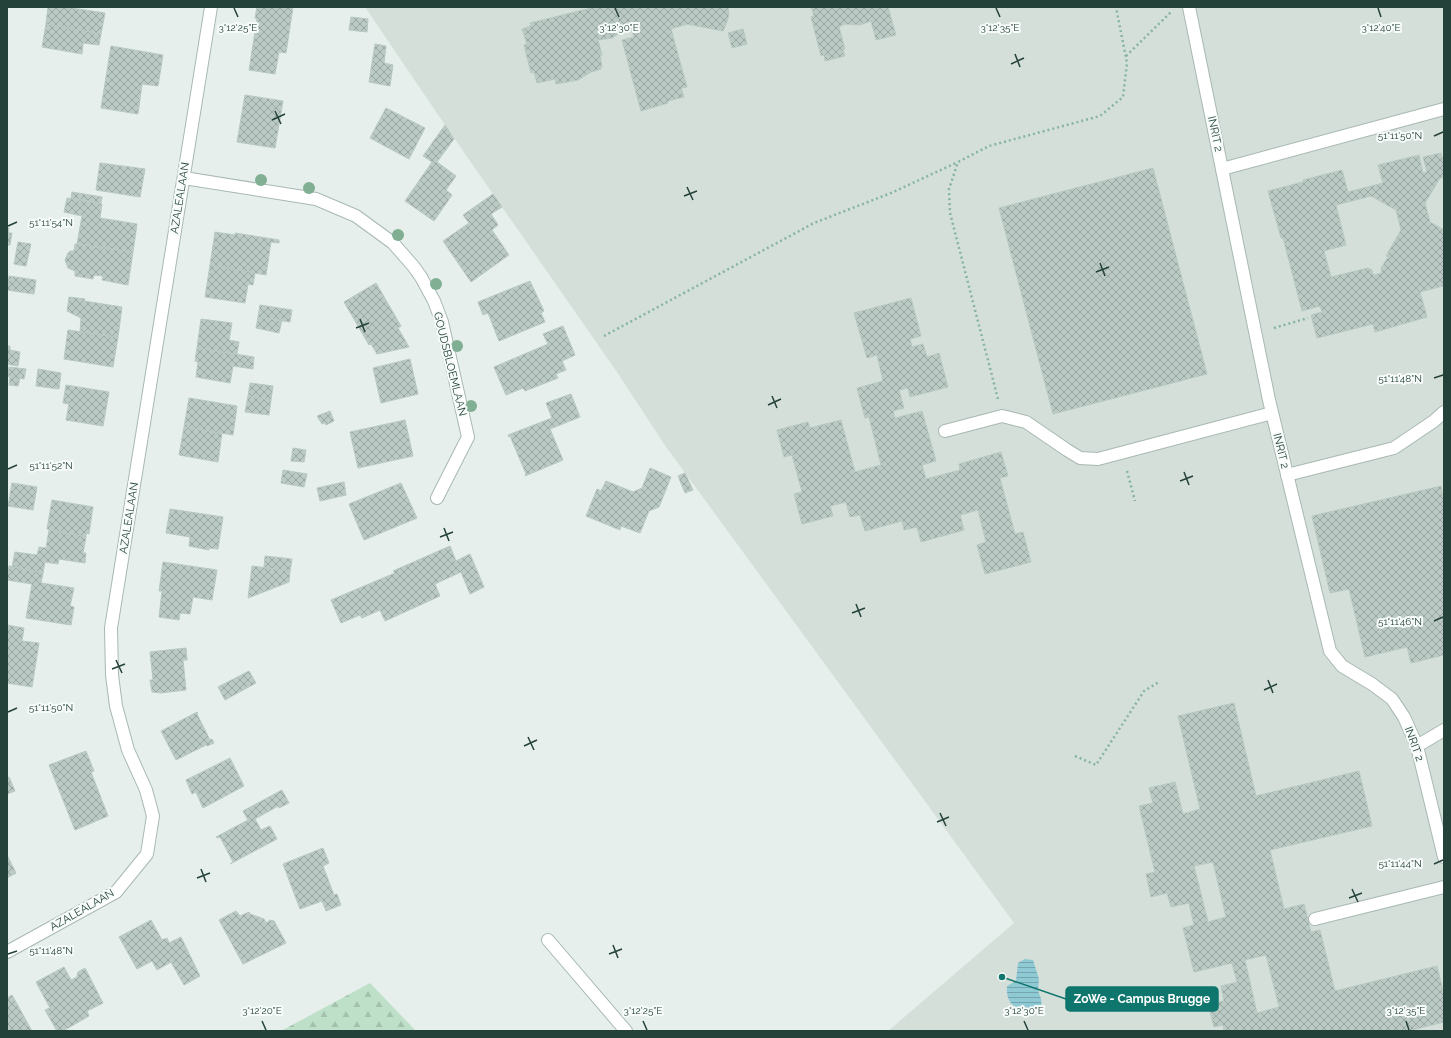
<svg xmlns="http://www.w3.org/2000/svg" width="1451" height="1038" font-family="Raleway,sans-serif">
<style>
.built{fill:#d4dfda}
.forest{fill:url(#forest-firs)}
.water{fill:url(#water-rules)}
.building{fill:url(#building-cross-hatch);stroke:#b8c9c2;fill-rule:evenodd}
.lines{fill:none;stroke-linecap:round;stroke-linejoin:round}
.service-casing{stroke:#a8b8b2;stroke-width:14}
.minor-casing{stroke:#a8b8b2;stroke-width:14}
.path{stroke:#86b3a5;stroke-width:2.5;stroke-dasharray:2 3;stroke-linecap:butt}
.service{stroke:#fff;stroke-width:12}
.minor{stroke:#fff;stroke-width:12}
.tree{fill:#80af93}
.ticks{fill:none;stroke:#24423a;stroke-width:1.5}
.labels{text-anchor:middle;dominant-baseline:central;stroke-width:4;stroke-linejoin:round;paint-order:stroke}
.street-label{font-size:11px;fill:#24423a;stroke:#f7fbf9}
.ticks-label{font-size:10px;text-anchor:middle;fill:#24423a;stroke:#f7fbf9;stroke-width:4;stroke-linejoin:round;paint-order:stroke}
.leader{fill:none;stroke:#0f766e;stroke-width:1.5}
.callout-dot{fill:#0f766e;stroke:#f7fbf9;stroke-width:1.5}
.callout{fill:#0f766e;stroke:#0f766e;stroke-width:1.5}
.callout-label{font-size:12px;text-anchor:middle;font-weight:bold;fill:#fff}
</style>
<defs>
<pattern id="forest-firs" width="22" height="20" patternUnits="userSpaceOnUse"><rect width="22" height="20" fill="#bfe0c8"/><path d="M5 1l3.5 6h-7zM16 11l3.5 6h-7z" fill="#a4c1ad"/></pattern>
<pattern id="water-rules" width="6" height="5" patternUnits="userSpaceOnUse"><rect width="6" height="5" fill="#8ec9d4"/><path d="M0 2.5h6" fill="none" stroke="#74a5ad"/></pattern>
<pattern id="building-cross-hatch" width="8" height="8" patternUnits="userSpaceOnUse"><rect width="8" height="8" fill="#bbcac4"/><path d="M0 0l8 8M0 8l8-8" fill="none" stroke="#98a6a0"/></pattern>
</defs>
<rect width="100%" height="100%" fill="#e6efeb"/>
<path class="built" d="M365,7h1079v1024h-556l126,-108 -350,-479 -45,-69 -174,-250z"/>
<path class="forest" d="M370,983l46,48h-135z"/>
<path class="water" d="M1025,959l8,1 6,19 -1,11 3,9 1,10 -14,5c-15,-7 -22,-11 -21,-28l9,-5 2,-18z"/>
<path class="building" d="M48,7h17l40,6 -4,21 -55,-10z
M257,7h36l-7,46 -7,-1 -4,22 -26,-4 8,-51 -2,-1z
M595,7h133l1,7 -2,8 -4,9 -36,-7 -16,5 16,58 -6,1 3,9 -16,4v2l-27,8 -19,-71 12,-3 -3,-8 -10,3 -9,6 -14,2 4,15h-2l2,12h-2l1,2 -10,3 -13,8 -22,4 -1,-5 -18,4 -3,-11 -3,1 -7,-28 3,-1 -5,-15 9,-3 -1,-3z
M811,7h77l8,28 -20,5 -5,-19 -11,4 -15,-1 -6,3 6,22 -2,1 2,6 -20,5 -1,-6 -3,1 -10,-39 3,-1z
M351,17l17,2 -1,13 -18,-2z
M46,24l55,10 -2,11 -16,-2 -1,11 -40,-7z
M743,29l4,15 -15,4 -4,-15z
M375,44l11,2 -2,17 9,2 -3,21 -21,-4z
M111,46l52,9 -5,31 -16,-2 -4,30 -37,-6z
M245,95l38,6 -8,47 -38,-6z
M386,108l39,20 -16,31 -39,-21z
M445,125l9,14 -17,23 19,14 -10,14 6,5 -18,26 -29,-20 27,-39 -9,-6z
M1441,153l3,10v14l-4,1 -15,25 5,19 14,8v59l-1,-3 -23,6 7,25 -52,15 -2,-8 -56,14 -6,-23 11,-3 -2,-6 -18,5 -19,-73h-2l-13,-47 35,-9v-2l39,-10 6,22 35,-9 -5,-18 41,-10 4,18 4,-1 -4,-15zM1371,196l25,14 5,20 -15,26 2,1 -7,11 1,5 -9,2 -1,-5 -4,-2 -37,9 -7,-26 22,-6 -10,-40z
M100,163l45,6 -5,28 -44,-7z
M1153,168l54,206 -154,40 -54,-206z
M72,192l30,5 -1,6 -30,-5z
M493,194l9,13 -11,7 7,11 -6,5 17,25 -38,27 -28,-41 26,-18 -6,-8z
M67,198l35,6 -2,14 37,6 -4,28 -56,-8 5,-28 -18,-4z
M7,228h2l-1,5h4l-2,12h-3z
M215,232l20,3v-2l44,7v3l-8,-1 -5,33 -56,-10z
M18,242l13,2 -5,22 -12,-2z
M75,244l58,8 -5,33 -26,-5 1,-4 -9,-1 -1,4 -18,-3v-5l-7,-3 -3,-8 3,-7 2,-2h4z
M210,265l45,8 -2,12 -5,-1 -3,19 -40,-6z
M9,276l27,4 -2,14 -27,-4z
M530,281l14,30 -3,2 4,9 -46,19 -11,-28 -5,2 -5,-13z
M376,283l25,43 -3,2 11,19 -32,7 -6,-10 -2,1 -25,-43z
M69,297l16,2 -1,2 38,6 -4,30 -38,-5 1,-14 -14,-7z
M911,298l10,38 -11,3 2,8 11,-3 4,13 12,-4 9,34 -38,10 -2,-9 -9,2 5,18 -11,3 2,7 27,-7 14,50 -14,4 4,14 34,-9 -1,-6 42,-12 7,24 -8,2 15,56 8,-2 8,30 -46,12 -8,-29 9,-3 -8,-32 -18,5 4,15 -43,12 -4,-15 -13,3 -2,-9 -37,10 -5,-16 -10,2 -4,-15 -16,4 3,10 -31,8 -8,-30 8,-2 -10,-37 -8,2 -7,-27 31,-8 2,6 31,-8 14,52 26,-7 -12,-48 -4,1 -8,-30 26,-7 -6,-26 -10,3 -13,-45z
M260,305l32,5 -2,12 -32,-5z
M258,317l24,3 -3,13 -23,-5z
M201,319l31,4 -3,17 10,2 -2,12 -40,-6z
M563,326l12,29 -13,6 4,9 -10,4 2,4 -33,13 -2,-3 -17,7 -12,-28 54,-23 -5,-10z
M68,330l50,7 -5,30 -49,-8z
M7,346h3v4l10,2 -2,14 -11,-2z
M197,348l57,9 -1,12 -20,-3 -3,17 -34,-6 2,-15 -3,-1z
M410,359l8,35 -37,9 -8,-35z
M9,367l17,2 -2,10 -4,-1 -2,8 -9,-1 1,-8 -2,-1z
M38,369l23,4 -2,16 -23,-3z
M250,383l23,3 -2,14 -23,-4z
M66,385l43,7 -6,34 -37,-6 3,-16 -6,-1z
M571,394l9,23 -30,12 13,31 -38,16 1,-2 -16,-38 -1,1 -1,-2 44,-17 -6,-15z
M248,396l23,4 -2,15 -24,-3z
M189,398l48,8 -4,29 -49,-8z
M330,411l4,10 -8,4 -1,-2 -3,1 -5,-8z
M405,420l8,36 -55,12 -8,-36z
M184,427l38,6 -4,29 -39,-7z
M293,448l13,2 -2,12 -13,-1z
M650,468l21,9 -12,30 -10,4 -9,22 -19,-7 -1,4 -34,-14 11,-27 4,2 5,-10 27,11 9,-4z
M283,470l24,4 -3,13 -23,-4z
M685,473l8,17 -8,3 -7,-17z
M344,482l2,13 -26,6 -3,-13z
M12,483l25,4 -4,23 -25,-4z
M401,483l16,35 -53,22 -15,-36z
M1441,486l3,15v154l-33,8 -4,-16 -42,10 -16,-68 -19,4 -18,-77z
M52,500l41,7 -4,27 -3,-1v4l-39,-8z
M170,509l53,8 -5,32 -9,-1v2l-20,-4 1,-9 -24,-4z
M49,530l37,7 -3,16h3l-1,10 -26,-4 -1,5 -13,-2 -2,11 -31,-6 3,-15 22,3 2,-8 7,1z
M450,546l6,15 14,-7 14,33 -14,7 -9,-22 -26,12 5,12 -55,25 -5,-11 -18,8 -2,-3 -19,8 -10,-23 64,-27 -2,-2z
M265,556l27,3 -2,12 -26,-3z
M163,562l54,8 -5,30 -19,-3 -3,17 -10,-1 -1,7 -20,-3 3,-26h-3z
M9,566l34,7 -2,10 33,5 -4,18 4,1 -3,18 -45,-7 6,-34 -25,-4z
M252,566l38,5 -1,11 -41,16z
M7,625l17,3 -2,13 17,2 -7,44 -25,-4z
M186,648l1,12h-4l3,30 -25,3 -9,-1 -2,-12h3l-3,-28z
M249,671l7,12 -31,17 -7,-13z
M1234,703l22,93 103,-25 13,55 -102,24 14,59 20,-5 7,28 9,-2 15,61 102,-25 7,29v27l-36,9h-184l-1,-6 -9,2 -6,-23 16,-3 -3,-15 16,-4 -5,-19 -38,9 -11,-44 11,-3 -5,-22 -18,4 -4,-14 -16,4 -5,-23 9,-2 -16,-66 14,-3 -4,-15 26,-6 8,32 17,-5 -22,-93zM1213,862l13,55 -18,5 -14,-56zM1266,955l13,52 -22,6 -12,-53z
M197,712l1,1 -1,1 13,26 2,-1 2,4 -7,3 -1,-1 -30,15 -15,-29z
M86,751l8,20 -3,1 17,44 -33,14 -26,-65z
M230,758l14,28 -41,22 -7,-16 -4,2 -6,-14z
M9,777l6,14 -8,3v-16z
M282,790l7,13 -10,5 -1,-2 -23,13 6,11 9,-4 7,13 -47,25 3,-2 -13,-25 -3,1 -1,-1 32,-17 -5,-9z
M323,848l6,15 -6,3 11,29 3,-1 4,11 -15,6 -4,-10 -22,8 -17,-45z
M7,855l9,18 -9,5z
M236,911l4,5 9,-4 1,2 14,5 2,4 4,-3 4,1 12,22 -43,21 -24,-44z
M151,920l11,20 5,-2 2,5 12,-6 19,39 -16,9 -13,-23 -14,8 -5,-9 -15,8 -18,-32z
M64,967l7,13 6,-3 1,-5 7,-4 18,35 -16,8 2,5 -26,15h-6l-12,-21 5,-2 -14,-26z
M12,995l20,36h-25v-33z"/>
<g class="lines">
<defs>
<path id="service" d="M1222,169l222,-60
M1287,475l107,-27 40,-27 10,-9
M548,940l78,91"/>
<path id="minor" d="M1189,7l80,393 61,251 12,15 30,18 20,15 12,18 13,29 27,111
M184,178l132,21 40,17 37,27 21,24 7,10 13,24 8,21 26,115 -31,61
M945,431l57,-15 24,6 41,28 13,8 18,1 174,-46
M1417,746l27,-16
M1315,919l129,-32
M7,952l109,-60 31,-38 6,-38 -7,-26 -18,-40 -12,-44 -4,-31 -1,-47 100,-621"/>
</defs>
<use href="#service" class="service-casing"/>
<use href="#minor" class="minor-casing"/>
<path class="path" d="M1126,56l45,-44
M1274,328l34,-10
M604,336l210,-113 77,-30 67,-31
M998,399l-48,-186 -1,-24 9,-27 31,-16 111,-30 23,-19 4,-34 -11,-56
M1127,471l8,30
M1075,756l21,9 48,-74 15,-9"/>
<use href="#service" class="service"/>
<use href="#minor" class="minor"/>
</g>
<g class="tree">
<circle cx="261" cy="180" r="6"/>
<circle cx="309" cy="188" r="6"/>
<circle cx="398" cy="235" r="6"/>
<circle cx="436" cy="284" r="6"/>
<circle cx="457" cy="346" r="6"/>
<circle cx="471" cy="406" r="6"/>
</g>
<path class="ticks" d="M234,8l4,9M615,8l4,9M996,8l4,9M1378,8l3,9M1015,54l5,13M1011,64l13,-6M275,111l6,13M272,120l13,-6M1434,136l9,-4M687,187l6,13M684,196l13,-5M8,226l9,-4M1100,263l5,13M1096,272l13,-5M360,319l5,13M356,328l13,-5M1434,378l9,-3M772,396l5,12M768,405l13,-6M8,469l9,-4M1184,472l5,13M1180,481l13,-5M444,528l5,13M440,537l13,-5M856,604l5,13M852,613l13,-5M1434,621l9,-4M116,660l6,13M112,669l13,-5M1268,680l5,13M1264,690l13,-6M8,712l9,-4M528,737l6,13M524,746l13,-6M940,813l6,13M937,822l12,-5M1434,864l9,-4M201,869l5,13M197,878l13,-5M1352,889l6,13M1349,898l13,-5M613,945l5,13M8,954l9,-3M609,954l13,-5M262,1021l4,9M643,1021l4,9M1024,1021l4,9M1406,1021l3,9"/>
<g class="labels">
<g class="street-label">
<text transform="translate(1215 134) rotate(78)">INRIT 2</text>
<text transform="translate(180 198) rotate(-81)">AZALEALAAN</text>
<text transform="translate(450 364) rotate(76)">GOUDSBLOEMLAAN</text>
<text transform="translate(1281 451) rotate(76)">INRIT 2</text>
<text transform="translate(129 518) rotate(-81)">AZALEALAAN</text>
<text transform="translate(1414 744) rotate(70)">INRIT 2</text>
<text transform="translate(82 910) rotate(-30)">AZALEALAAN</text>
</g>
</g>
<g class="ticks-label">
<text x="238" y="31">3°12'25"E</text>
<text x="619" y="31">3°12'30"E</text>
<text x="1000" y="31">3°12'35"E</text>
<text x="1381" y="31">3°12'40"E</text>
<text x="1400" y="139">51°11'50"N</text>
<text x="51" y="226">51°11'54"N</text>
<text x="1400" y="382">51°11'48"N</text>
<text x="51" y="469">51°11'52"N</text>
<text x="1400" y="625">51°11'46"N</text>
<text x="51" y="711">51°11'50"N</text>
<text x="1400" y="867">51°11'44"N</text>
<text x="51" y="954">51°11'48"N</text>
<text x="262" y="1014">3°12'20"E</text>
<text x="643" y="1014">3°12'25"E</text>
<text x="1024" y="1014">3°12'30"E</text>
<text x="1406" y="1014">3°12'35"E</text>
</g>
<path class="leader" d="M1002 977L1066 999"/>
<circle class="callout-dot" cx="1002" cy="977" r="4"/>
<rect class="callout" x="1066" y="987" width="152" height="24" rx="4"/>
<g class="callout-label">
<text x="1142" y="1003">ZoWe - Campus Brugge</text>
</g>
<rect width="1451" height="1038" fill="none" stroke="#24423a" stroke-width="16"/>
</svg>
